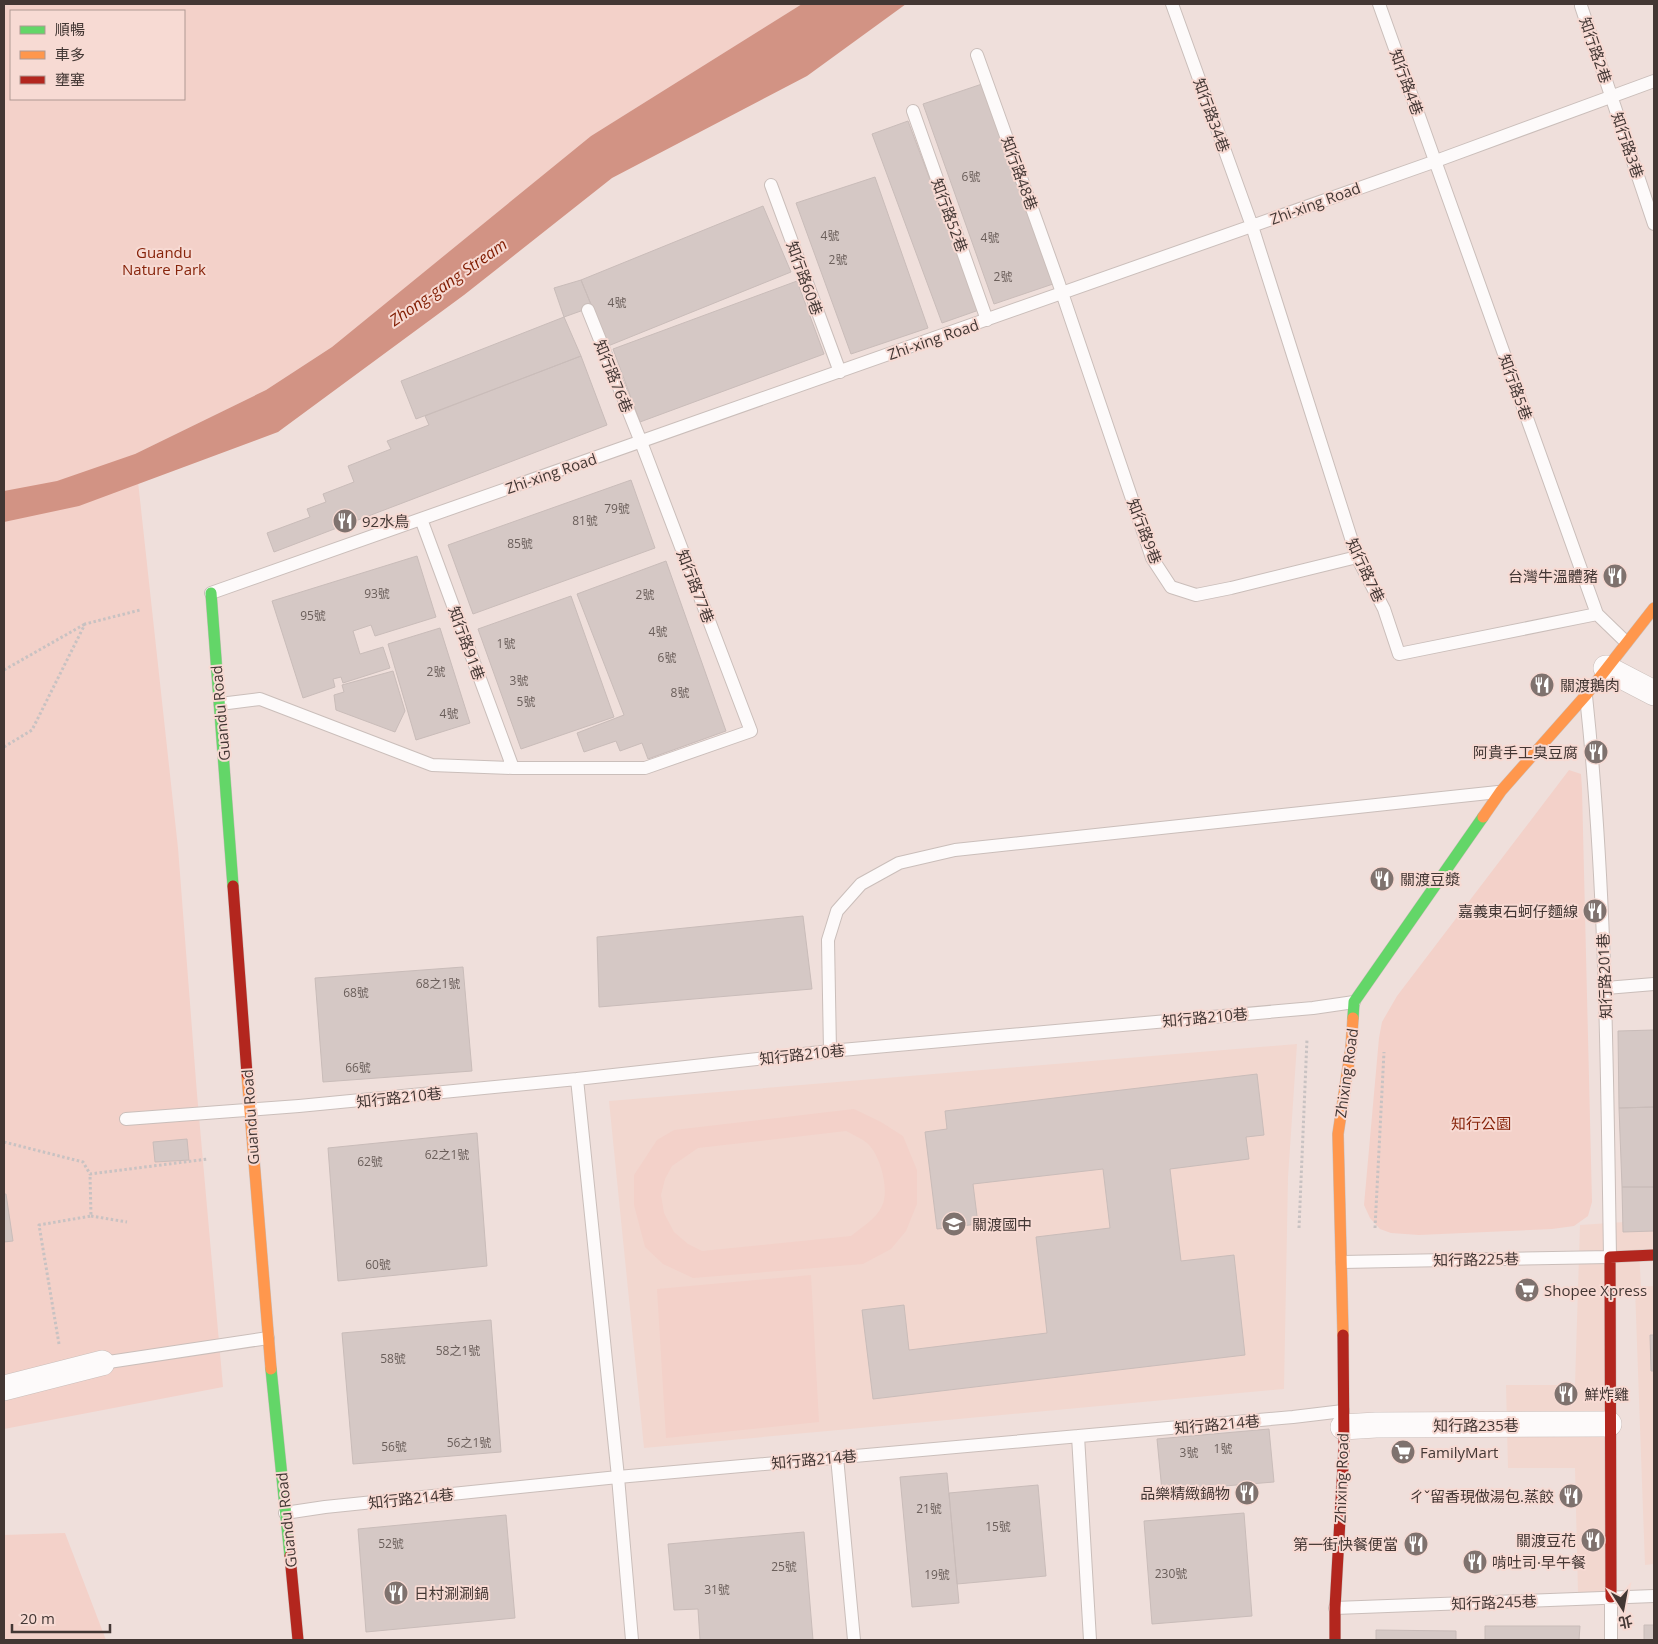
<svg xmlns="http://www.w3.org/2000/svg" width="1658" height="1644" font-family="'Open Sans','Noto Sans TC',sans-serif">
<style>
.built{fill:#f2d7cf}
.green{fill:#f3d1c9;fill-rule:evenodd}
.water{fill:#d29384}
.building{fill:#d5c8c5;stroke:#c9bcb9}
.lines{fill:none;stroke-linecap:round;stroke-linejoin:round}
.lane-casing{stroke:#cabeba;stroke-width:14}
.street-casing{stroke:#cabeba;stroke-width:26}
.fast-casing{stroke:#cabeba;stroke-width:12}
.slow-casing{stroke:#cabeba;stroke-width:12}
.jam-casing{stroke:#cabeba;stroke-width:12}
.path{stroke:#c8c2c2;stroke-width:3;stroke-dasharray:2.5 2.5;stroke-linecap:butt}
.lane{stroke:#fdfafa;stroke-width:12}
.street{stroke:#fdfafa;stroke-width:25}
.fast{stroke:#63d668;stroke-width:11}
.slow{stroke:#ff974d;stroke-width:11}
.jam{stroke:#b3261e;stroke-width:11}
.labels{text-anchor:middle;dominant-baseline:central;stroke-width:4;stroke-linejoin:round;paint-order:stroke}
.number-label{font-size:12px;fill:#6a5e5a}
.street-label{font-size:15px;fill:#433734;stroke:#f7dad3}
.park-label{font-size:15px;fill:#87240b;stroke:#f7dad3}
.poi-label{font-size:15px;fill:#433734;stroke:#f7dad3;text-anchor:start}
.water-label{font-size:16px;font-style:italic;fill:#801c01;stroke:#f7dad3}
</style>
<rect width="100%" height="100%" fill="#efdfdb"/>
<path class="built" d="M1297,1044l-9,133 -4,212 -640,59 -35,-347z
M1654,1220v29l-15,1 2,37 13,-1v278l-9,1 -10,-277 -30,2 1,302 -28,1 -3,-125h-67l-2,-83h69l5,-160z"/>
<path class="green" d="M4,4h798l-211,132 -259,211 -66,43 -131,64 43,394 19,246 26,293 -219,42zM11,11h173v88h-173z
M1569,770l12,4 1,15 10,413 -4,14 -14,10 -22,3 -133,6 -28,-2 -11,-4 -10,-11 -6,-13 15,-167 3,-16 15,-26z
M854,1109l27,13 22,14 14,34v34l-11,27 -15,18 -28,15 -170,14 -30,-14 -18,-17 -11,-42v-30l23,-35 17,-10zM846,1131c7,4 15,7 21,12 13,11 23,47 15,63 -6,13 -20,21 -31,30l-149,15 -14,-7 -14,-12 -10,-19 -3,-18 4,-16 7,-13 26,-18z
M811,1275l8,147 -153,16 -9,-149z
M65,1533l41,107h-102v-105z"/>
<path class="water" d="M802,4h104l-99,72 -195,102 -148,117 -186,137 -199,74 -75,16v-31l53,-10 78,-27 131,-64 66,-43 259,-211z"/>
<path class="building" d="M982,84l71,200 -59,20 -71,-200z
M908,121l71,189 -37,13 -70,-189z
M875,177l53,151 -77,26 -55,-151z
M763,206l28,66 -183,74 -27,-66z
M581,280l11,27 -28,10 -10,-29z
M797,281l27,73 -184,68 -27,-73z
M564,317l17,39 -165,63 -15,-38z
M581,356l26,69 -333,127 -7,-19 43,-16 -3,-8 19,-7 -3,-8 31,-12 -6,-16 43,-17 -4,-8 42,-16 -4,-9z
M631,480l24,68 -182,66 -25,-69z
M417,556l19,61 -61,19 -4,-11 -18,6 7,23 23,-7 7,21 -47,15 -2,-6 -8,2 2,8 -32,11 -31,-97z
M666,561l60,170 -78,28 -6,-16 -22,8 -4,-10 -32,11 -7,-19 47,-18 -47,-121z
M571,596l43,121 -93,32 -43,-120z
M440,628l30,95 -54,17 -28,-96z
M393,671l12,40 -10,21 -59,-22 -2,-15 10,-3 -2,-7z
M803,916l9,73 -213,18 -2,-70z
M463,967l9,104 -149,11 -8,-104z
M1654,1030v77l-35,1 -1,-77z
M1257,1074l7,61 -18,2 3,22 -79,10 11,92 53,-6 11,100 -372,44 -11,-89 42,-5 5,45 138,-17 -11,-96 74,-9 -7,-59 -130,15 5,40 -41,5 -12,-97 22,-3 -2,-18z
M1654,1107v80h-32l-3,-79z
M477,1133l10,133 -149,15 -10,-133z
M187,1139l2,21 -34,2 -2,-20z
M1622,1187h32v44l-31,1z
M4,1194h2l7,47 -9,1z
M491,1320l10,132 -148,12 -11,-131z
M1650,1335h4v36h-3z
M1269,1429l5,53 -112,9 -5,-52z
M947,1473l12,130 -47,4 -12,-130z
M1038,1485l8,91 -89,8 -8,-91z
M1244,1513l8,103 -100,8 -8,-103z
M506,1515l9,103 -149,14 -8,-103z
M804,1532l9,108h-113l-2,-31 -24,1 -6,-66z
M1644,1625h10v15h-10z
M1485,1626h95l-1,14h-94z
M1376,1630l80,1v9h-80z"/>
<g class="lines">
<defs>
<path id="lane" d="M1172,4l80,222 105,331 27,52 15,45 198,-40 29,28
M1379,4l218,610
M1581,6l73,218
M977,55l81,226 94,277 19,29 25,8 35,-7 126,-31
M913,111l74,209
M771,185l69,187
M421,519l92,249
M211,593l1225,-432 218,-80
M220,704l40,-5 172,66 81,3h132l106,-37 -110,-289 -53,-132
M1606,988l48,-4
M830,1051l-2,-111 9,-29 24,-27 38,-21 56,-13 543,-58
M577,1079l41,398 14,163
M126,1119l173,-13 278,-27 253,-28 483,-43 41,-6
M1342,1262l268,-5c-3,-187 -4,-374 -24,-561
M102,1363l166,-25
M1078,1436l12,204
M837,1457l17,183
M285,1513l40,-6 293,-30 675,-60 50,-6
M1611,1597v43
M1335,1608l319,-12"/>
<path id="street" d="M1606,668l48,25
M4,1388l98,-25
M1343,1427l33,-2 233,-1"/>
<path id="fast" d="M211,593l22,293
M1353,1018l1,-16 129,-185
M271,1369l19,187"/>
<path id="slow" d="M1483,817l18,-26 85,-96 68,-87
M247,1074l24,295
M1343,1335l-5,-201 13,-86 2,-30"/>
<path id="jam" d="M233,886l14,188
M290,1556l8,84
M1611,1597l-1,-340 44,-2
M1335,1640v-32l9,-160 -1,-113"/>
</defs>
<use href="#lane" class="lane-casing"/>
<use href="#street" class="street-casing"/>
<use href="#fast" class="fast-casing"/>
<use href="#slow" class="slow-casing"/>
<use href="#jam" class="jam-casing"/>
<path class="path" d="M4,670l81,-46
M4,747l28,-17 53,-106 55,-14
M4,1142l79,20 7,12 118,-15
M91,1216l36,6
M1299,1228l8,-189
M1375,1228l9,-176
M59,1344l-20,-119 52,-9 -1,-42"/>
<use href="#lane" class="lane"/>
<use href="#street" class="street"/>
<use href="#fast" class="fast"/>
<use href="#slow" class="slow"/>
<use href="#jam" class="jam"/>
</g>
<defs>
<symbol id="restaurant-disc" viewBox="-11 -11 22 22"><circle r="9.5" fill="#7f726e" stroke="#f7dad3"/><path d="M-5-6h1v4h1v-4h1v4h1v-4h1v5L-1.5 .5V6h-2V.5L-5-1ZM5-6V6H3V1.5H1.5Q1.5-4 5-6Z" fill="#fff"/></symbol>
<symbol id="school-disc" viewBox="-11 -11 22 22"><circle r="9.5" fill="#7f726e" stroke="#f7dad3"/><path d="M0-5L7-2L0 1L-7-2ZM-4 1L0 2.5L4 1V4Q0 6-4 4Z" fill="#fff"/></symbol>
<symbol id="supermarket-disc" viewBox="-11 -11 22 22"><circle r="9.5" fill="#7f726e" stroke="#f7dad3"/><path d="M-6-5.5h2.5l.6 2H6L4.5 2H-2.5L-4.4-4H-6ZM-1.5 3.2a1.3 1.3 0 1 0 .1 0ZM3 3.2a1.3 1.3 0 1 0 .1 0Z" fill="#fff"/></symbol>
</defs>
<g fill-rule="evenodd">
<use href="#restaurant-disc" x="331" y="507" width="28" height="28"/>
<use href="#restaurant-disc" x="1601" y="562" width="28" height="28"/>
<use href="#restaurant-disc" x="1528" y="671" width="28" height="28"/>
<use href="#restaurant-disc" x="1582" y="738" width="28" height="28"/>
<use href="#restaurant-disc" x="1368" y="865" width="28" height="28"/>
<use href="#restaurant-disc" x="1581" y="897" width="28" height="28"/>
<use href="#school-disc" x="940" y="1210" width="28" height="28"/>
<use href="#supermarket-disc" x="1513" y="1276" width="28" height="28"/>
<use href="#restaurant-disc" x="1552" y="1380" width="28" height="28"/>
<use href="#supermarket-disc" x="1389" y="1438" width="28" height="28"/>
<use href="#restaurant-disc" x="1233" y="1479" width="28" height="28"/>
<use href="#restaurant-disc" x="1557" y="1482" width="28" height="28"/>
<use href="#restaurant-disc" x="1579" y="1526" width="28" height="28"/>
<use href="#restaurant-disc" x="1402" y="1530" width="28" height="28"/>
<use href="#restaurant-disc" x="1461" y="1548" width="28" height="28"/>
<use href="#restaurant-disc" x="382" y="1579" width="28" height="28"/>
</g>
<g class="labels">
<g class="number-label">
<text x="971" y="176">6號</text>
<text x="830" y="235">4號</text>
<text x="990" y="237">4號</text>
<text x="838" y="259">2號</text>
<text x="1003" y="276">2號</text>
<text x="617" y="302">4號</text>
<text x="617" y="508">79號</text>
<text x="585" y="520">81號</text>
<text x="520" y="543">85號</text>
<text x="377" y="593">93號</text>
<text x="645" y="594">2號</text>
<text x="313" y="615">95號</text>
<text x="658" y="631">4號</text>
<text x="506" y="643">1號</text>
<text x="667" y="657">6號</text>
<text x="436" y="671">2號</text>
<text x="519" y="680">3號</text>
<text x="680" y="692">8號</text>
<text x="526" y="701">5號</text>
<text x="449" y="713">4號</text>
<text x="438" y="983">68之1號</text>
<text x="356" y="992">68號</text>
<text x="358" y="1067">66號</text>
<text x="447" y="1154">62之1號</text>
<text x="370" y="1161">62號</text>
<text x="378" y="1264">60號</text>
<text x="458" y="1350">58之1號</text>
<text x="393" y="1358">58號</text>
<text x="469" y="1442">56之1號</text>
<text x="394" y="1446">56號</text>
<text x="1223" y="1448">1號</text>
<text x="1189" y="1452">3號</text>
<text x="929" y="1508">21號</text>
<text x="998" y="1526">15號</text>
<text x="391" y="1543">52號</text>
<text x="784" y="1566">25號</text>
<text x="1171" y="1573">230號</text>
<text x="937" y="1574">19號</text>
<text x="717" y="1589">31號</text>
</g>
<g class="street-label">
<text transform="translate(1596 50) rotate(71)">知行路2巷</text>
<text transform="translate(1407 82) rotate(70)">知行路4巷</text>
<text transform="translate(1212 115) rotate(70)">知行路34巷</text>
<text transform="translate(1628 145) rotate(71)">知行路3巷</text>
<text transform="translate(1020 173) rotate(70)">知行路48巷</text>
<text transform="translate(1315 203) rotate(-20)">Zhi-xing Road</text>
<text transform="translate(950 215) rotate(70)">知行路52巷</text>
<text transform="translate(805 278) rotate(70)">知行路60巷</text>
<text transform="translate(933 339) rotate(-19)">Zhi-xing Road</text>
<text transform="translate(614 376) rotate(68)">知行路76巷</text>
<text transform="translate(1516 387) rotate(70)">知行路5巷</text>
<text transform="translate(551 473) rotate(-19)">Zhi-xing Road</text>
<text transform="translate(1145 531) rotate(69)">知行路9巷</text>
<text transform="translate(1366 570) rotate(65)">知行路7巷</text>
<text transform="translate(696 586) rotate(69)">知行路77巷</text>
<text transform="translate(467 643) rotate(70)">知行路91巷</text>
<text transform="translate(220 713) rotate(-95)">Guandu Road</text>
<text transform="translate(1604 976) rotate(-92)">知行路201巷</text>
<text transform="translate(1205 1017) rotate(-5)">知行路210巷</text>
<text transform="translate(802 1054) rotate(-6)">知行路210巷</text>
<text transform="translate(1346 1073) rotate(-82)">Zhixing Road</text>
<text transform="translate(399 1097) rotate(-6)">知行路210巷</text>
<text transform="translate(250 1117) rotate(-94)">Guandu Road</text>
<text transform="translate(1476 1259) rotate(-1)">知行路225巷</text>
<text transform="translate(1217 1424) rotate(-5)">知行路214巷</text>
<text x="1476" y="1425">知行路235巷</text>
<text transform="translate(814 1459) rotate(-5)">知行路214巷</text>
<text transform="translate(1341 1478) rotate(-88)">Zhixing Road</text>
<text transform="translate(411 1498) rotate(-6)">知行路214巷</text>
<text transform="translate(286 1520) rotate(-96)">Guandu Road</text>
<text transform="translate(1494 1602) rotate(-2)">知行路245巷</text>
</g>
<g class="park-label">
<text x="164" y="252">Guandu<tspan x="164" dy="17">Nature Park</tspan></text>
<text x="1481" y="1123">知行公園</text>
</g>
<g class="poi-label">
<text x="362" y="521">92水鳥</text>
<text x="1598" y="576" text-anchor="end">台灣牛溫體豬</text>
<text x="1560" y="685">關渡鵝肉</text>
<text x="1578" y="752" text-anchor="end">阿貴手工臭豆腐</text>
<text x="1400" y="879">關渡豆漿</text>
<text x="1578" y="911" text-anchor="end">嘉義東石蚵仔麵線</text>
<text x="972" y="1224">關渡國中</text>
<text x="1544" y="1290">Shopee Xpress</text>
<text x="1584" y="1394">鮮炸雞</text>
<text x="1420" y="1452">FamilyMart</text>
<text x="1230" y="1493" text-anchor="end">品樂精緻鍋物</text>
<text x="1554" y="1496" text-anchor="end">ㄔˇ留香現做湯包.蒸餃</text>
<text x="1576" y="1540" text-anchor="end">關渡豆花</text>
<text x="1398" y="1544" text-anchor="end">第一街快餐便當</text>
<text x="1492" y="1562">啃吐司·早午餐</text>
<text x="414" y="1593">日村涮涮鍋</text>
</g>
<g class="water-label">
<text transform="translate(448 282) rotate(-35)">Zhong-gang Stream</text>
</g>
</g>
<rect width="1658" height="1644" fill="none" stroke="#433734" stroke-width="10"/>
<rect x="10" y="10" width="175" height="90" fill="#f7dad3" stroke="#af9993"/>
<rect x="20" y="26" width="25" height="8" fill="#63d668" stroke="#af9993"/>
<text x="55" y="35" font-size="15" fill="#433734">順暢</text>
<rect x="20" y="51" width="25" height="8" fill="#ff974d" stroke="#af9993"/>
<text x="55" y="60" font-size="15" fill="#433734">車多</text>
<rect x="20" y="76" width="25" height="8" fill="#b3261e" stroke="#af9993"/>
<text x="55" y="85" font-size="15" fill="#433734">壅塞</text>
<g transform="translate(1623 1609) rotate(169)" stroke="#f7dad3" stroke-width="4" paint-order="stroke">
<path d="M0-4L9 19L0 12L-9 19Z" fill="#433734"/>
<text y="-8" font-size="14" font-weight="bold" text-anchor="middle" fill="#433734">北</text>
</g>
<path d="M12 1624v8h98v-8" fill="none" stroke="#433734" stroke-width="2.5"/>
<text x="20" y="1624" font-size="15" fill="#433734" stroke="#f7dad3" stroke-width="4" paint-order="stroke">20 m</text>
</svg>
